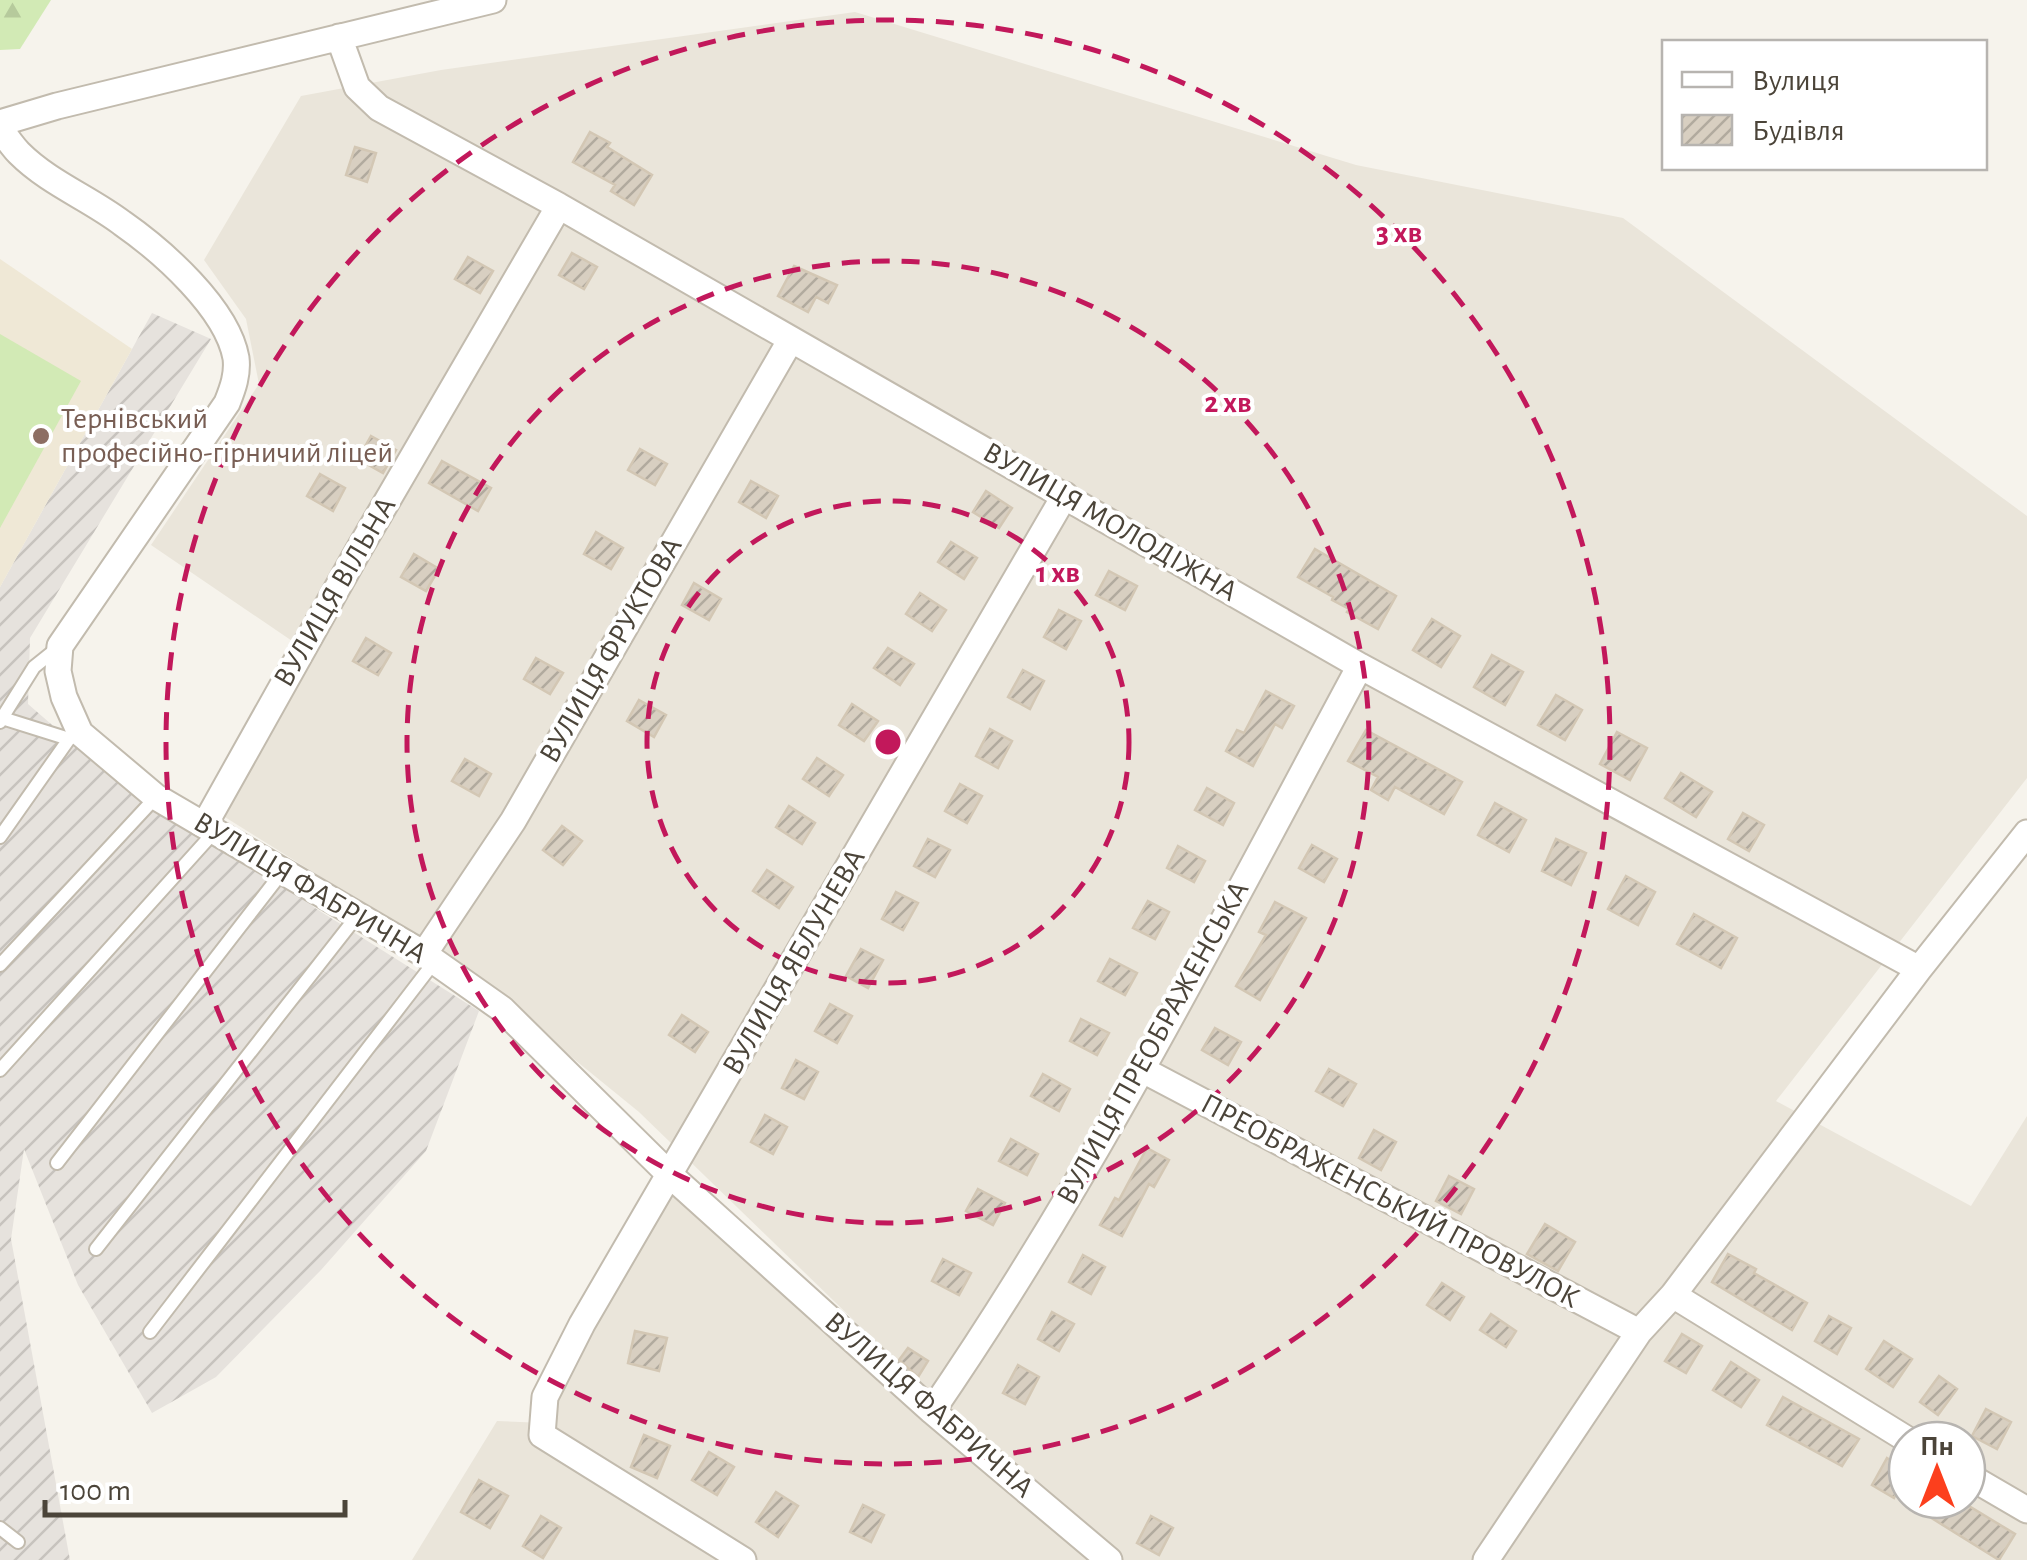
<svg xmlns="http://www.w3.org/2000/svg" width="2027" height="1560" font-family="'Alegreya Sans',sans-serif">
<style>
.residential{fill:#eae5da;fill-rule:evenodd}
.industrial{fill:url(#industrial-furrows)}
.education{fill:#efe8d6}
.forest{fill:url(#forest-firs)}
.green{fill:#d2eab5}
.building{fill:url(#building-hatch);stroke:#d3c7b4;stroke-width:2.5}
.lines{fill:none;stroke-linecap:round;stroke-linejoin:round}
.service-casing{stroke:#c2bbae;stroke-width:16}
.minor-casing{stroke:#c2bbae;stroke-width:29}
.service{stroke:#fff;stroke-width:12}
.minor{stroke:#fff;stroke-width:25}
.ring{fill:none;stroke:#c2185b;stroke-width:5;stroke-dasharray:18 12}
.education-dot{fill:#8d6e63;stroke:#fff;stroke-width:4}
.labels{text-anchor:middle;dominant-baseline:central;stroke-width:8;stroke-linejoin:round;paint-order:stroke}
.education-label{font-size:30px;fill:#785e54;stroke:#fff;text-anchor:start}
.street-label{font-size:30px;fill:#4b4439;stroke:#fff}
.centre{fill:#c2185b;stroke:#fff;stroke-width:5}
.ring-label{font-size:30px;text-anchor:middle;font-weight:bold;fill:#c2185b;stroke:#fff;stroke-width:8;stroke-linejoin:round;paint-order:stroke}
</style>
<defs>
<pattern id="industrial-furrows" width="10" height="10" patternUnits="userSpaceOnUse" patternTransform="scale(2.5)"><rect width="10" height="10" fill="#e6e2dd"/><path d="M-1 1l2-2M0 10L10 0M9 11l2-2" fill="none" stroke="#c7c3be"/></pattern>
<pattern id="forest-firs" width="22" height="20" patternUnits="userSpaceOnUse" patternTransform="scale(2.5)"><rect width="22" height="20" fill="#d2eab5"/><path d="M5 1l3.5 6h-7zM16 11l3.5 6h-7z" fill="#b6ca9c"/></pattern>
<pattern id="building-hatch" width="6" height="6" patternUnits="userSpaceOnUse" patternTransform="scale(2.5)"><rect width="6" height="6" fill="#d8cfc1"/><path d="M-1 1l2-2M0 6l6-6M5 7l2-2" fill="none" stroke="#b1aa9e"/></pattern>
</defs>
<rect width="100%" height="100%" fill="#f6f3ec"/>
<path class="residential" d="M855,12l501,153 267,53 404,298v262l-251,323 195,105 56,-90v444h-906l-219,-193 -263,-255 -193,-157 -226,-141 78,-169 -147,-100 108,-161 -13,-65 -42,-59 97,-164 140,-26zM1907,1440h60v60h-60z
M673,1181l417,379h-678l85,-139 47,2z"/>
<path class="industrial" d="M152,313l59,26 -181,299 -2,66 69,60 119,66 99,78 164,103 -53,140 -105,119 -105,107 -64,36 -74,-128 -54,-136 -13,90 59,321h-70v-973z"/>
<path class="education" d="M0,259l132,90 -132,238z"/>
<path class="forest" d="M0,0h51l-31,49 -20,1z"/>
<path class="green" d="M0,334l81,47 -81,147z"/>
<path class="building" d="M590,132l20,11 -3,4 45,28 -18,30 -23,-14 4,-6 -42,-23z
M355,147l21,6 -9,29 -21,-7z
M572,253l25,14 -13,22 -25,-14z
M468,257l25,14 -13,22 -25,-14z
M794,266l43,19 -9,18 -12,-6 -8,15 -30,-16z
M371,436l25,14 -13,23 -25,-14z
M640,449l27,15 -12,21 -27,-15z
M442,461l49,27 -13,23 -49,-28z
M320,474l25,14 -12,23 -26,-15z
M751,481l27,15 -12,22 -27,-16z
M986,491l26,17 -13,20 -26,-16z
M596,532l27,16 -12,21 -27,-15z
M951,542l26,16 -13,21 -26,-17z
M1315,549l81,47 -18,33 -31,-17 2,-3 -17,-9 1,-3 -35,-20z
M414,554l25,15 -13,22 -25,-14z
M1109,571l28,15 -12,24 -29,-15z
M694,583l27,16 -12,21 -27,-15z
M920,593l26,17 -14,21 -26,-17z
M1059,610l22,11 -15,28 -22,-12z
M1432,619l28,17 -19,31 -28,-17z
M366,638l25,15 -13,22 -25,-14z
M888,648l26,16 -14,21 -26,-17z
M1492,655l31,17 -18,33 -31,-18z
M536,658l27,15 -13,21 -26,-15z
M1023,670l21,11 -14,28 -22,-12z
M1266,691l28,15 -12,22 -7,-4 -22,42 -27,-15 11,-21 7,3z
M1556,695l26,15 -17,30 -27,-15z
M639,700l27,15 -12,22 -27,-16z
M852,704l26,17 -14,20 -25,-16z
M990,729l22,12 -14,27 -22,-12z
M1366,730l96,52 -18,32 -49,-27 -7,13 -17,-10 7,-13 -30,-16z
M1617,732l30,16 -17,32 -30,-16z
M817,758l26,17 -14,21 -26,-17z
M465,759l26,15 -12,22 -27,-15z
M1681,773l31,19 -16,25 -31,-19z
M960,784l22,12 -15,27 -22,-12z
M1207,788l27,15 -11,22 -28,-15z
M1495,803l31,17 -17,32 -31,-17z
M789,806l26,17 -13,21 -26,-17z
M1743,813l21,12 -15,26 -21,-12z
M562,826l20,15 -19,24 -20,-15z
M928,839l22,11 -15,27 -21,-11z
M1556,839l30,14 -15,32 -29,-14z
M1312,845l25,14 -13,23 -25,-14z
M1178,846l27,15 -11,21 -27,-14z
M767,870l26,17 -14,21 -26,-17z
M1626,876l29,16 -17,33 -30,-16z
M896,892l22,11 -15,27 -21,-11z
M1148,901l21,11 -14,27 -22,-11z
M1275,902l31,16 -46,82 -24,-14 30,-51 -7,-3z
M1694,914l43,24 -16,30 -44,-24z
M861,949l22,11 -15,28 -22,-12z
M1110,959l27,14 -12,22 -27,-14z
M830,1004l22,12 -15,27 -22,-12z
M682,1015l26,17 -13,20 -26,-17z
M1081,1019l28,14 -12,22 -27,-14z
M1215,1028l26,14 -13,23 -26,-15z
M796,1060l22,12 -14,27 -22,-11z
M1329,1069l27,15 -13,22 -27,-15z
M1043,1074l27,15 -11,22 -28,-15z
M765,1115l22,12 -14,27 -22,-12z
M1374,1130l22,12 -15,28 -22,-12z
M1011,1139l27,15 -11,21 -28,-14z
M1147,1148l22,12 -15,27 -5,-3 -27,52 -22,-11 15,-27 4,2z
M1449,1176l25,13 -13,25 -25,-13z
M978,1189l27,14 -12,22 -27,-14z
M1545,1224l30,18 -17,29 -31,-17z
M1728,1254l28,15 -2,4 53,30 -15,27 -80,-48z
M1083,1255l22,12 -14,27 -22,-12z
M943,1259l28,14 -12,22 -27,-14z
M1442,1283l22,14 -14,23 -23,-15z
M1052,1312l22,12 -15,27 -21,-12z
M1491,1314l25,17 -10,16 -26,-17z
M1829,1316l22,12 -14,26 -22,-13z
M635,1331l32,7 -8,33 -31,-8z
M1682,1334l20,12 -16,27 -21,-12z
M1884,1341l28,18 -19,28 -27,-18z
M908,1348l20,13 -10,16 -19,-17z
M1731,1362l28,18 -18,27 -28,-17z
M1018,1365l21,12 -14,27 -22,-11z
M1939,1376l18,13 -19,26 -18,-13z
M1783,1397l76,42 -17,27 -75,-41z
M1986,1409l25,13 -14,27 -25,-13z
M644,1435l26,11 -13,32 -26,-11z
M709,1452l25,15 -17,28 -25,-15z
M1887,1458l20,12 -13,28 -22,-13z
M479,1480l29,16 -18,32 -29,-16z
M776,1492l22,14 -20,31 -22,-15z
M1935,1500h24l56,34 -16,26 -74,-46z
M863,1505l21,10 -13,27 -21,-10z
M541,1516l20,12 -18,30 -20,-12z
M1151,1516l22,12 -14,27 -22,-12z"/>
<g class="lines">
<defs>
<path id="service" d="M2,718l32,-51 25,-20
M0,722l2,-4 67,21
M0,837l69,-98 11,-6
M0,965l156,-168
M0,1070l216,-240
M57,1163l226,-292
M96,1249l261,-333
M150,1332l285,-371
M0,1528l18,14"/>
<path id="minor" d="M339,37l18,50 22,21 180,98 801,460 559,303
M0,123l57,-17 436,-106
M0,128c6,9 12,18 19,25 30,30 70,45 103,70 40,28 105,85 114,135 2,16 -3,30 -9,45l-167,243 -2,25 6,26 16,36 76,64 268,157 78,55 168,166 262,236 177,149
M205,824l153,-273 201,-345
M424,954l89,-133 277,-480
M1141,1069l498,263
M1673,1295l235,145
M932,1411c162,-236 292,-493 428,-745
M1967,1475l60,35
M743,1560l-201,-125 3,-38 37,-73 483,-829
M1486,1560l153,-228 34,-37 246,-326 108,-136"/>
</defs>
<use href="#service" class="service-casing"/>
<use href="#minor" class="minor-casing"/>
<use href="#service" class="service"/>
<use href="#minor" class="minor"/>
</g>
<g class="ring">
<circle cx="888" cy="742" r="241"/>
<circle cx="888" cy="742" r="481"/>
<circle cx="888" cy="742" r="722"/>
</g>
<circle class="education-dot" cx="41" cy="436" r="10"/>
<g class="labels">
<g class="education-label">
<text x="61" y="419">Тернівський<tspan x="61" dy="34">професійно-гірничий ліцей</tspan></text>
</g>
<g class="street-label">
<text transform="translate(1110 522) rotate(30)">ВУЛИЦЯ МОЛОДІЖНА</text>
<text transform="translate(335 592) rotate(-60)">ВУЛИЦЯ ВІЛЬНА</text>
<text transform="translate(611 650) rotate(-60)">ВУЛИЦЯ ФРУКТОВА</text>
<text transform="translate(310 888) rotate(31)">ВУЛИЦЯ ФАБРИЧНА</text>
<text transform="translate(794 962) rotate(-60)">ВУЛИЦЯ ЯБЛУНЕВА</text>
<text transform="translate(1153 1043) rotate(-61)">ВУЛИЦЯ ПРЕОБРАЖЕНСЬКА</text>
<text transform="translate(1390 1201) rotate(28)">ПРЕОБРАЖЕНСЬКИЙ ПРОВУЛОК</text>
<text transform="translate(929 1405) rotate(41)">ВУЛИЦЯ ФАБРИЧНА</text>
</g>
</g>
<circle cx="888" cy="742" r="15" class="centre"/>
<g class="ring-label">
<text x="1399" y="242">3 хв</text>
<text x="1228" y="412">2 хв</text>
<text x="1058" y="582">1 хв</text>
</g>
<rect x="1662" y="40" width="325" height="130" fill="#ffffff" stroke="#b7b4b0" stroke-width="2.5"/>
<rect x="1682" y="72" width="50" height="15" fill="#ffffff" stroke="#b7b4b0" stroke-width="2.5"/>
<text x="1752" y="90" font-size="30" fill="#4b4439">Вулиця</text>
<rect x="1682" y="115" width="50" height="30" fill="url(#building-hatch)" stroke="#b7b4b0" stroke-width="2.5"/>
<text x="1752" y="140" font-size="30" fill="#4b4439">Будівля</text>
<g transform="translate(1937 1470)"><circle r="48" fill="#ffffff" stroke="#b7b4b0" stroke-width="2.5"/>
<path d="M0-8L18 38L0 25L-18 38Z" fill="#fc3f1d"/>
<text y="-15" font-size="28" font-weight="bold" text-anchor="middle" fill="#4b4439">Пн</text>
</g>
<path d="M45 1500v15h300v-15" fill="none" stroke="#4b4439" stroke-width="5"/>
<text x="60" y="1500" font-size="30" fill="#4b4439" stroke="#ffffff" stroke-width="8" paint-order="stroke">100 m</text>
</svg>
